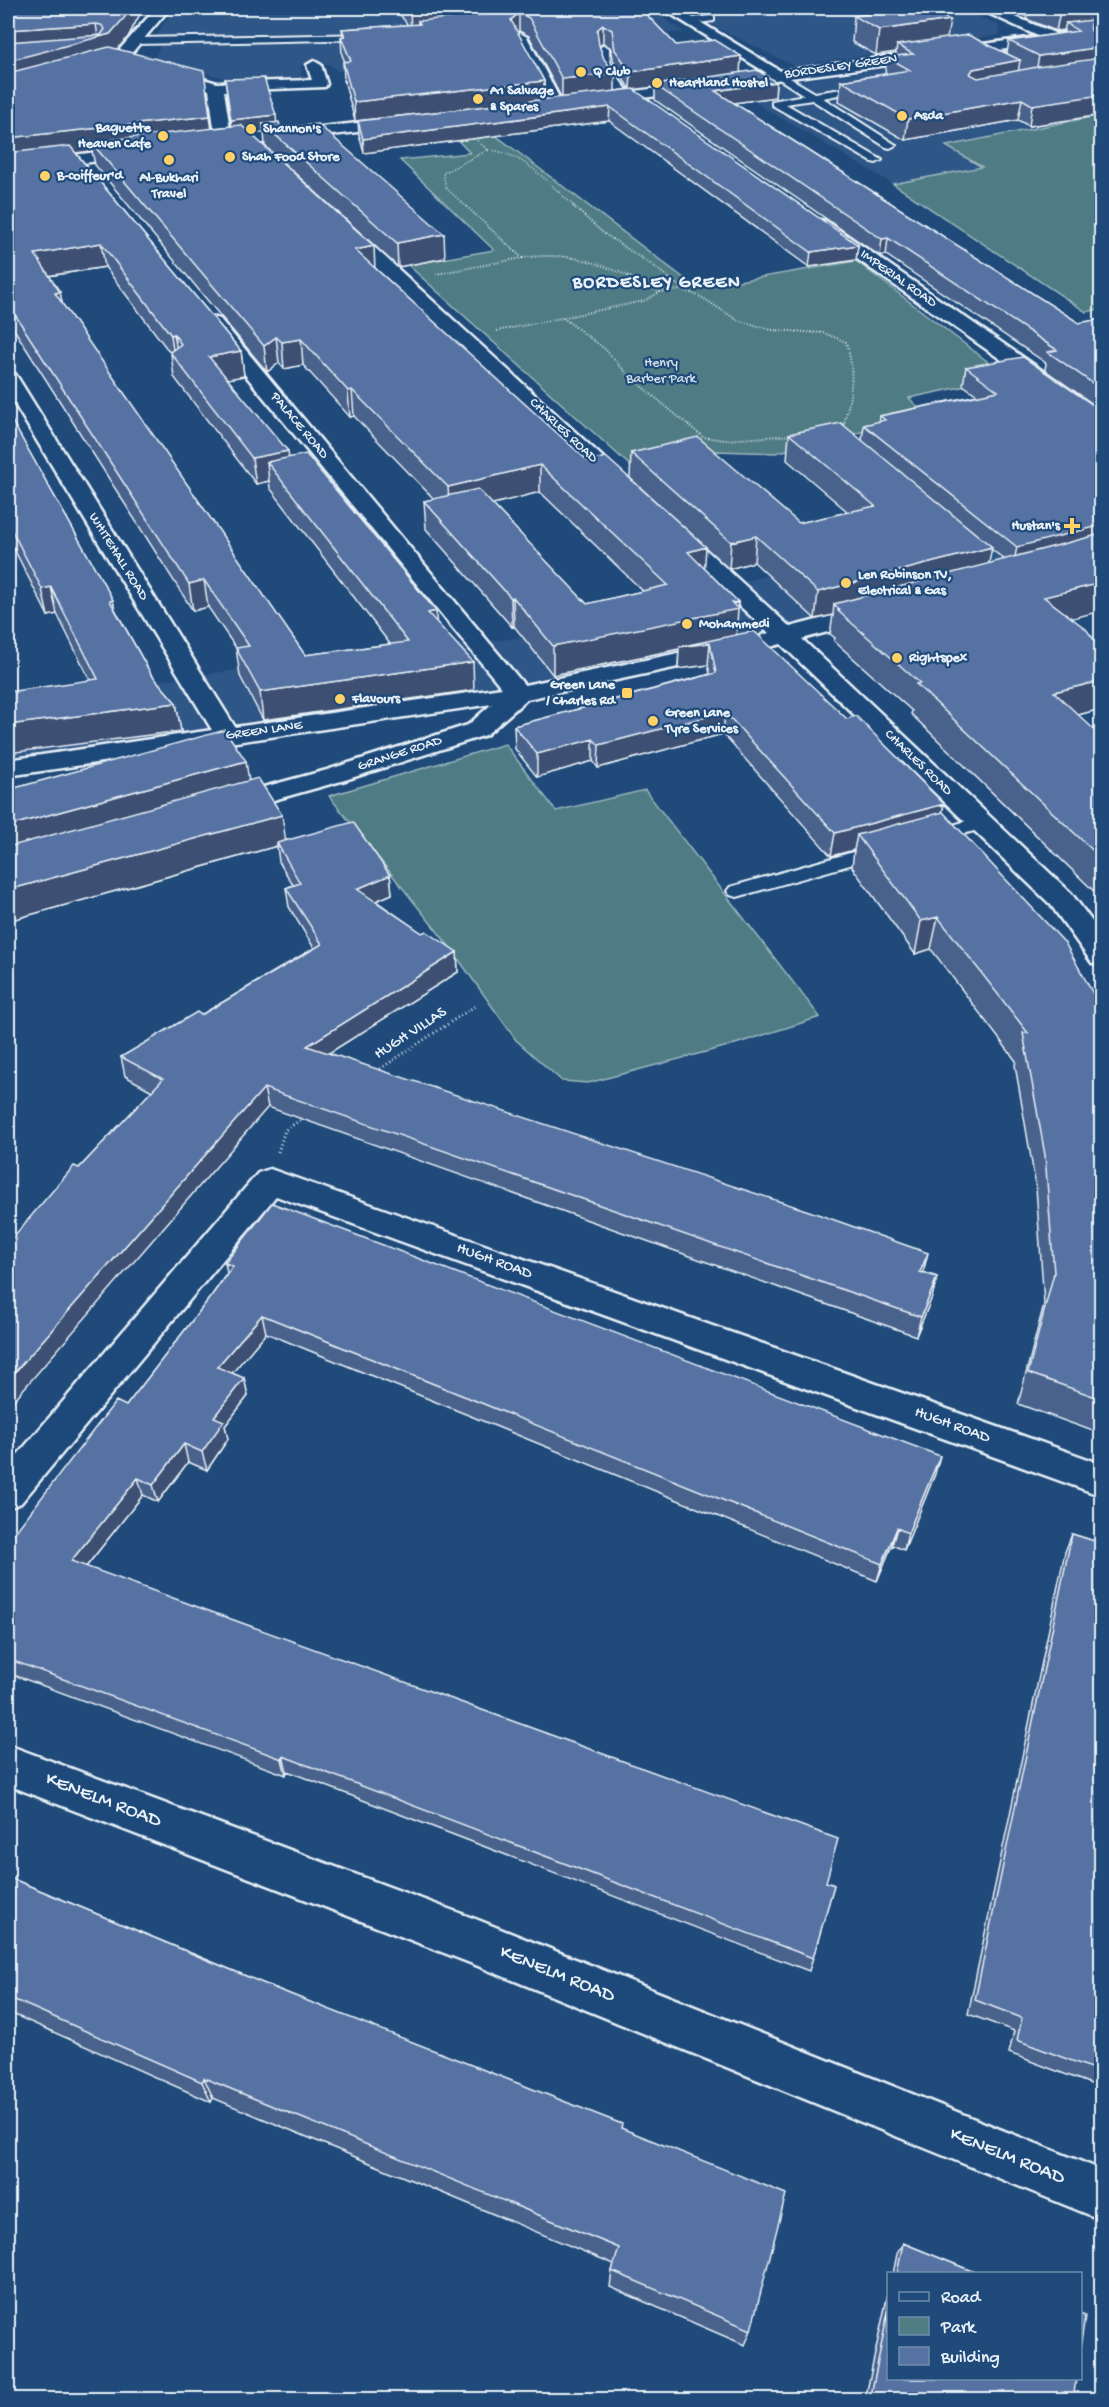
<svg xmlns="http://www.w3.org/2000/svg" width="1109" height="2407" font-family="'Gochi Hand',sans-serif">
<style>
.built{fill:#2f5686}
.green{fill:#507c84;stroke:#9cb6be;stroke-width:1.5}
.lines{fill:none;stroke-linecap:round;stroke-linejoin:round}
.lane-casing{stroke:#e8f1f8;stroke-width:4}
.street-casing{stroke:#e8f1f8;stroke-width:5}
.secondary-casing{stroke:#e8f1f8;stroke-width:5}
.path-far2{stroke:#e8f1f8;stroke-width:1.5;stroke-dasharray:1 2;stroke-linecap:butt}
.path-far1{stroke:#e8f1f8;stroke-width:2;stroke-dasharray:1 2;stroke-linecap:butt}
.path{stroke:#e8f1f8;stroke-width:3;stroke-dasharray:1 3;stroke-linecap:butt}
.lane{fill:#1f4a7a;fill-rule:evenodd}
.street{fill:#1f4a7a;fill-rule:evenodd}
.secondary{fill:#1f4a7a;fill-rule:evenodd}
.wall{fill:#49628c;stroke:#e8f1f8;stroke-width:1.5;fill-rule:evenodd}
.shaded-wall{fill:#3c5072;stroke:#e8f1f8;stroke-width:1.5}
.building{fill:#5572a3;stroke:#e8f1f8;stroke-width:1.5}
.poi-dot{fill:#ffd166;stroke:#1f4a7a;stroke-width:2}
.labels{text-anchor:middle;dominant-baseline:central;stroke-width:4.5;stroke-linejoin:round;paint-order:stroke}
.far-street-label{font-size:14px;fill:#e8f1f8;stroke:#1f4a7a}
.far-poi-label{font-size:14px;font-weight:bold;fill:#e8f1f8;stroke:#1f4a7a;text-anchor:start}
.far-park-label{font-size:14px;fill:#d1dfe7;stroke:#1f4a7a}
.street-label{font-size:16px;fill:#e8f1f8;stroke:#1f4a7a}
.far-district-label{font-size:18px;font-weight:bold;letter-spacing:1.5px;fill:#e8f1f8;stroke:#1f4a7a}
.near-street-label{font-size:20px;fill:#e8f1f8;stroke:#1f4a7a}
</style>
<rect width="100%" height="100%" fill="#1f4a7a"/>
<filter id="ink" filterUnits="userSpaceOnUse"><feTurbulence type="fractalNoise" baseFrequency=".0167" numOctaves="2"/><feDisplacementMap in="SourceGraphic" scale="12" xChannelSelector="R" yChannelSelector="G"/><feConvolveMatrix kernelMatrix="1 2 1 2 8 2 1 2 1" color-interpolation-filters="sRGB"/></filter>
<g filter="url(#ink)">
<path class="built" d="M174,8h785l40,17v10l-205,31 -103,-51 -28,3 21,14 -145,10 -3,-8 -147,12 8,22 -59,3 -10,-7 -27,1 1,13 -18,3 -44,1 -86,-22 9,-22 -6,-3z
M1101,40v75l-154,31 36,21 -90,17 -129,-76 -27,-19z
M1101,491v50l-344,92 -279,63 -470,62v-56l336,-47 196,-19 382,-102z"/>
<path class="green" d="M1101,115v194l-15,3 -193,-128 89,-17 -36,-21z
M482,125l215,163 159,-27 152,116 -99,21 18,18 -152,37 -59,-2 -81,19 -227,-205 86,-15 -94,-90 70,-7 -23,-24z
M505,744l51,67 89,-21 175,227 -88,28 -144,38 -26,-2 -46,-41 -67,-94 -120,-150z"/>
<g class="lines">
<defs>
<path id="lane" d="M492,8h9l9,14 -5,6 -19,3 -5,-3 19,-6z
M711,16l3,1v4l-23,3 -5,-3 5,-3z
M374,34l4,1v4l-242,5 -5,-3 5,-3z
M604,45l5,3c-1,21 12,34 24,49l-1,2h-8c-14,-14 -26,-30 -25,-51z
M780,72l35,21 59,-9v4l-51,10 73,47 -6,3 -4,-1 -74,-47 -26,4 96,56 -6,3 -4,-1 -100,-57v-4l32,-6 -28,-18 -1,-2z
M981,817l7,2 3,4 -3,4 -60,17 -7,-2 -3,-4 3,-4z
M885,843l7,2 3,4 -3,4 -155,44 -7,-2 -3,-4 3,-4z"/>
<path id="street" d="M156,8h14l-46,54 -116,31v-8l106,-29z
M661,8h16l110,67 -7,4 -5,-1z
M977,8h17l65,27 2,3 -2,3h-10z
M520,33l7,4 36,68 -2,3 -5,1 -7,-4 -36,-68z
M314,61l7,4 6,19 -2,3 -101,4 8,51 -8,5 -8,-5 -7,-52 -50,-15 -2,-3 7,-4 53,15 95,-3 -5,-15z
M820,220l6,1 276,191v15l-7,-2 -281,-196 -2,-4 2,-4z
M213,317l7,2 311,374 -3,5 -9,2 -511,76v-16l204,-30 -204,-337v-21l7,2 3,4 217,349 267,-39 -296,-361 -2,-4 2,-4z
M270,1169l832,295v32l-826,-300 -255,307 -13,5v-42l250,-293z
M8,1745l470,175 624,250v50l-624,-254 -470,-181z"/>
<path id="secondary" d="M1102,28v8l-504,68 -7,-4 7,-4z
M404,118l8,5 -3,3 -199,23 -8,-5 8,-5z
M138,147l5,2 3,3 -3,3 -135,18v-10z
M342,222l6,1 285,262 4,4 -4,4 -7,2 -7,-2 -283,-262 -2,-4z
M671,523l8,2 111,102 84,-22 8,2 4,5 -4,5 -80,22 269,254 31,42v30l-10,-2 -41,-58 -270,-261 -11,3 -8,-2 -4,-5 4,-5 7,-2 -106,-98 -3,-5 3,-5z
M722,644l8,2 4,5 -4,5 -203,43 -41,36 -141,45 -121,34 -9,-2 -4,-6 4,-6 112,-30 141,-45 42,-37z"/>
</defs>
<use href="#lane" class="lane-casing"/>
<use href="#street" class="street-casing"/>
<use href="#secondary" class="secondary-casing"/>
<path class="path-far2" d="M488,150c36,2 62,35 87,57
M467,207l-21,-19 -3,-15 45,-23 -15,-13"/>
<path class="path-far1" d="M573,206l30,27 52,34 29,23 19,8 34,22 35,10 52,3 22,9c10,31 5,57 -4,88
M436,274l86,-16 -56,-52
M660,292l23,-2
M563,318l42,31 24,27 74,61 22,3 68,-5
M497,331l147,-30 16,-9c-49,-25 -82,-42 -138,-34"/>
<path class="path" d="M377,1071l98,-65
M278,1152l7,-22 20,-13"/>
<use href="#lane" class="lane"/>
<use href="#street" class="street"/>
<use href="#secondary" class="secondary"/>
</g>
<path class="wall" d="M8,8h135l-15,29 -11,12 95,79 20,-2 -7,-47 51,43 5,6 164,130 -47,9 -133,-121 -1,-14 -14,1 125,135 329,300 34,34 -2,32 111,85 97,85 -2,8 159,196v426l-83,-30 26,-100 -8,-117 -21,-122 1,-4 -85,-112 -16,5 -63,-87 2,-17 -23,6 -108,-122 -125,34 -5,-7 -56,16 -22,-28 -1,-23 196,-52 -2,-9 -30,4 1,-20 -126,26 -39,-49 -2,1 -86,-98 -2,-28 10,-2 -80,-83 -4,1 -47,-52 -19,4 -5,-6 -12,9 -172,-207 -3,-14 -16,2 165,198 3,25 -17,3 62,79 147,153v11l38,68 -211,30 -23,-44 -4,-28 -28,-41 -15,4 -185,-291zM105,267l66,87 3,23 82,107 13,-3 1,7 120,156 -85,11 -242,-350 -14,-29zM540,492l103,99 -56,13 -95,-100z
M395,8h87v7l158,-7 36,37 64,27 36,10 -1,15 -41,6 345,220 22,-4v214l-4,1 -25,84 29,91 -23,6 23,22v161l-190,-184 1,-3 -78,-70 1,-3 -5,-4 3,-19 -18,4 -61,-57 -25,7 -99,-91 1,-25 168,70 49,-11 -61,-52 2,-26 73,7 2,-16 15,-3 1,-6 97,-21 -14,-10 3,-18 134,42 -55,-39 1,-7 -160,-108 -6,1 -225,-156v-13l-21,3 224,155 -2,15 -47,7 -200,-146 -245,32 -5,-18 -1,-14h-3l-11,-41 -1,-18h2l-3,-7 -1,-18 2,-1 -1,-7 66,-4zM519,31l10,5 32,61 -17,2v-18l-27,-49zM603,43l8,5 4,20 15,21 -15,2 -16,-45zM991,549l14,11 -17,4z
M806,8h48l-6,4 -38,-2z
M1009,8h92v107l-72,11 -11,-6 -113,20 -66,-38 2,-21 44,-7 2,-17 9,-1v-4l-20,3 -24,-13 2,-26 10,-1v-3l83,26 60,15 2,-12 55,-8v-3l-8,1 -30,-12 1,-2z
M8,414l105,186 2,9 36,65 25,29 5,28 -91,-51 -33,-66 -9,2 -40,-79z
M249,780l37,60 104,35 2,19 -16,7 46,32 35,19 1,20 -129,81 608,224 -5,20 -16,39 -648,-229 -189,61 73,-77 -27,-15 -4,-19 80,-42 113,-67 -25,-41 -3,-19 7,-3 -14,-23 -2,-16 -269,75v-138l3,6z
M225,1263l710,211 -31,76 -12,-5 -15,36 -611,-248 -34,40 12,5 4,18 -23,30 3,13 -21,31 -19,-8 -30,40 -15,-7 -57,72 740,315 8,3 -25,86 -522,-200 -1,4 -278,-102v-134l1,1 117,-134 86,-111 15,-22z
M1072,1534l29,9v540l-2,4 -90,-34 5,-22 -46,-17 97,-462z
M8,1877l269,112 345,140 129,201 -6,15 -135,-58 2,-16 2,-7 -401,-166 -2,4 -203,-90z
M903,2243l76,31h-86l4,-20z
M888,2293v86l185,21h-208z"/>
<path class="shaded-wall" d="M130,8h13l-15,29 -15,17 -105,29v-53l88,-6 2,13 12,-3z
M431,8h51l1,14 -63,2 -2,-3v8h-7l-1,-19z
M848,8h6l-6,4z
M1101,8v16l-4,-2 -4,20 -4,-14 -23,-5 -2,7 -8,1 4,-19z
M519,13v18l-8,7v-18z
M950,20l-4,25h-49l-1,7 -20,3 3,-25z
M603,25v18l-6,5v-18z
M1101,47v20l-66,10 4,-21z
M741,56l-1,19 -85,10v2l-25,3 1,-18z
M1020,60l-3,20 -50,15 3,-21 3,-5z
M615,73v19l-53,6v-19z
M544,81v19l-189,21 -1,-19z
M776,82l-1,15 -61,9 1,-15z
M1101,87v28l-72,11 3,-21z
M1022,99l-4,21 -113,20 3,-21z
M610,107l-1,14 -245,32 -1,-14z
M276,115l1,15 -14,-6 1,8 -31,3 -2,-15z
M210,116l3,22 -122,4 1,9 -84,10v1v-24z
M444,234l1,24 -47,9 -1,-24z
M888,238l-2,17 -6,1 2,-17z
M101,243l4,24 -65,10 -5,-23z
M858,245l-2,15 -47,7 2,-15z
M374,246l1,25 -20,-21z
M60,292l5,25 -10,-24z
M174,334l4,25 -4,-2 -3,-22z
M276,337l3,26 -12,9 -3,-26z
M301,339l2,26 -19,4 -2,-27z
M241,351l3,25 -32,6 -3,-25z
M352,390l2,26 -4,1 -2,-26z
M288,451l3,26 -24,-15 2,19 -13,3 -4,-26z
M540,465v27l-90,23 -2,-28z
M1101,515v18l-4,1 -3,11 -81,21 4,-19z
M756,536l-2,26 -25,7 2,-27z
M706,547l-2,29 -16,-24z
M992,547l-5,26 -147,37 -6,-6 -1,11 -18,4 3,-27z
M204,580l4,27 -15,4 -4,-27z
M1101,583v28l-63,16 6,-30z
M51,587l6,27 -9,2 -6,-27z
M513,597l1,29 -2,1 -1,-29z
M738,602l-1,7h1l-2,29 -26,5 -2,22 -30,4 1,-20 -126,26v-29z
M436,611l1,27 -9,-25z
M473,662l1,28 -211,30 -3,-28z
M1101,681v28l-55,14 8,-31z
M176,703l5,28 -173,22v-28z
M725,712l-2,22 -125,34 1,-23z
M593,739v22l-56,16v-23z
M246,761l4,28 -242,68v-31z
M944,804l-5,22 -82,9 -3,15 -23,6 4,-23z
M282,815l4,28h-9v3l-269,75v-31z
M390,875l2,19 -33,14 -2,-19z
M938,917l-7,32 -16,5 6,-33z
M457,952l1,20 -148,93 -3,-19z
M8,1084l6,22 -6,12z
M264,1088l4,19 -260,300v-27z
M928,1253l-5,20 -8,18 5,-19z
M937,1277l-5,20 -16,39 5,-19z
M262,1315l4,18 -44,52 -5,-18z
M244,1378l4,18 -23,30 3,13 -21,31 -5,-18 12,-35z
M184,1444l4,18 -30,40 -5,-17z
M940,1456l-5,18 -31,76 4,-17z
M138,1478l5,17 -66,83 -6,-17z
M897,1528l-5,17 -15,36 5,-17z
M283,1756l4,15 -1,4 -4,-16z
M204,2078l9,20 -2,4 -9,-20z"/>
<path class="building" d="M8,8h122l-5,9 -15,17 -102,27v-19l93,-7 4,-6 -4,-4 -5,-1 -88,6z
M409,8h22l-21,2z
M510,8h130l36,37 39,-5 26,16 -110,16 -16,-22 -3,-20 -9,-5 -6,5 2,15 5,14 11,14 -53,6 -33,-61 -10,-5 -8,7 33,61 -190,21 -11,-40 8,-1 -10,-24 4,-1 -3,-7 78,-5 -2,-3 87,-9z
M899,8h26l25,12 -71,10 -25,-14 14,-2 -4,-2z
M1049,8h51l-40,4z
M1101,19v5l-4,-2 -7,2 1,7 10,3v13l-62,9 -30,-15 69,-10 -12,-8z
M968,35l52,25 -47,9 -3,5 8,4 59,-11 64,-9v29l-5,1 5,3v4l-69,10 -10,-6 -114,20 -67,-38 69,-11 -23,-13 26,-3 -16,-9z
M109,47l95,24 6,45 -202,22v-65z
M757,70l19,12 -61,9 364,232 22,-4v70l-53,-37 9,-2 -169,-112 -6,1 -227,-154z
M264,78l12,37 -45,5 -6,-41z
M633,89l225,156 -47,7 -201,-145 -247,32 -5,-18z
M279,122l2,6 37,-4 126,110 -47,9 -134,-119z
M241,125l133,121 -19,4 233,211 18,-4 100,90 -18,5 50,50 -6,1 6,6 -185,37 -40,-49 -2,1 -87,-97 54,-12 109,115 81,-19 -128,-120 -92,22 -96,-97 -4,1 -47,-52 -19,3 -6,-5 -12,9 -173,-204z
M70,146l171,205 -32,6 79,94 -36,7 -82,-106 11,-8 -7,-10 -3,1 -70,-92 -66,11 25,38 -5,1 250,362 103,-13 -141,-180 39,-8 130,157 -8,2 45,49 -213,30 -24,-44 13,-2 -45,-66 -15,4 -181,-280v-151z
M1023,357l76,52h2v106l-4,2 2,9 -82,21 -153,-122 21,-5 -5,-4 118,-25 -32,-24z
M8,414l105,186 -3,1 41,73 25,29 -168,22v-33l90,-13 -47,-92 -9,2 -34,-66z
M841,423l151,124 -174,45 -62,-56 -25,6 -100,-89 67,-16 101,86 76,-17 -86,-72z
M1101,534v49l-57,14 42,32 15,20v32l-47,11 47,44v122l-185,-174 4,-1 -82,-72 2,-1 -6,-6z
M754,631l93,88 9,-3 88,88 -109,29 -110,-121 -126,33 -6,-6 -56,15 -23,-28 202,-53 -6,-30 -31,4z
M225,730l21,31 -238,65v-43l3,6z
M258,778l24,37 -274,75v-43z
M943,812l122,131 36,65v391l-73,-26 26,-100 -9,-118 -22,-122h5l-90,-116 -17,4 -64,-86z
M353,822l37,53 -33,14 65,44 4,-2 31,21 -150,94 502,165 119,42 -8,19 17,5 -16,40 -657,-229 -256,292v-137l66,-77 5,2 84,-89 -42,-22 76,-45 4,3 121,-71 -36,-56 14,-5 -23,-40z
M272,1203l668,253 -32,77 -11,-5 -15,36 -620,-249 -45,52 27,11 -30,39 10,4 -22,31 -18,-8 -31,41 -15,-7 -67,83 767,278 -12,43 8,3 -21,73 -530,-202 -1,3 -274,-100v-120l1,1 107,-139 10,5 86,-111 21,-29 -8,-3z
M1072,1534l29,9v529l-84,-32 5,-22 -47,-18z
M8,1877l269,112 345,135 -1,4 165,66 -35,136 -139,-59 7,-23 -415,-170 -2,4 -194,-85z
M903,2243l76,31h-82z
M888,2312v67h188l-3,21h-203z
M1080,2314l5,2 -5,33z"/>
</g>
<g class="poi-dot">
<circle cx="581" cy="72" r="6"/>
<circle cx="657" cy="83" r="6"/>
<circle cx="478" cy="99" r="6"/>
<circle cx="902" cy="116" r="6"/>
<circle cx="251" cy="129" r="6"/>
<circle cx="163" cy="136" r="6"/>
<circle cx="230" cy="157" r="6"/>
<circle cx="169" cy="160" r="6"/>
<circle cx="45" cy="176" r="6"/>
<path d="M1069 517h6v6h6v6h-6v6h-6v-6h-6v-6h6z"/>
<circle cx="846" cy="583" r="6"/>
<circle cx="687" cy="624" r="6"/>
<circle cx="897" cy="658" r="6"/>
<rect x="621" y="687" width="12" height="12" rx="3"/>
<circle cx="340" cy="699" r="6"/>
<circle cx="653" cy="721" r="6"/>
</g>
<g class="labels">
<g class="far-street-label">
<text transform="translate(841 67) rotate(-8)">BORDESLEY GREEN</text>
<text transform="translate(898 279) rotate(35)">IMPERIAL ROAD</text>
<text transform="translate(299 426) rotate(50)">PALACE ROAD</text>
<text transform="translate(563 431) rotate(43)">CHARLES ROAD</text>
<text transform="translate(118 557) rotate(58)">WHITEHALL ROAD</text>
<text transform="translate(264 731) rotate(-8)">GREEN LANE</text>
<text transform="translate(400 754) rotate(-18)">GRANGE ROAD</text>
<text transform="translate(918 763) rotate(44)">CHARLES ROAD</text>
</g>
<g class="far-poi-label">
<text x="593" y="72">Q Club</text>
<text x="669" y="83">Heartland Hostel</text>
<text x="490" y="91">A1 Salvage<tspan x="490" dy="16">&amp; Spares</tspan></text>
<text x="914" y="116">Asda</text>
<text x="151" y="128" text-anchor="end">Baguette<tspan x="151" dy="16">Heaven Cafe</tspan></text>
<text x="263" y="129">Shannon's</text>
<text x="242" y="157">Shah Food Store</text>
<text x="57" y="176">B-coiffeur'd</text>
<text x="169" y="178" text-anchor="middle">Al-Bukhari<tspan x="169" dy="16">Travel</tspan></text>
<text x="1060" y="526" text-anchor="end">Hustan's</text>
<text x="858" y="575">Len Robinson TV,<tspan x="858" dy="16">Electrical &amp; Gas</tspan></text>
<text x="699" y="624">Mohammedi</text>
<text x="909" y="658">Rightspex</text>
<text x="615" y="685" text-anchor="end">Green Lane<tspan x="615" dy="16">/ Charles Rd</tspan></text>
<text x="352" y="699">Flavours</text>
<text x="665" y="713">Green Lane<tspan x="665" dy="16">Tyre Services</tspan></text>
</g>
<g class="far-park-label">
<text x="661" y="363">Henry<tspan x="661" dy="16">Barber Park</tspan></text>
</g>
<g class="street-label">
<text transform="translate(411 1034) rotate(-33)">HUGH VILLAS</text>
<text transform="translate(494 1262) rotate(20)">HUGH ROAD</text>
<text transform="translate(952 1426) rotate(20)">HUGH ROAD</text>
</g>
<g class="far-district-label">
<text x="657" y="283">BORDESLEY GREEN</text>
</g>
<g class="near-street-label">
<text transform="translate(103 1801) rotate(21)">KENELM ROAD</text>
<text transform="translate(557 1975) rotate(22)">KENELM ROAD</text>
<text transform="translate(1007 2157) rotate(22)">KENELM ROAD</text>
</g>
</g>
<rect width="1109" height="2407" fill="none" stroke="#1f4a7a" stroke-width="30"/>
<rect x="15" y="15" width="1079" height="2377" fill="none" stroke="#e8f1f8" stroke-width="2" filter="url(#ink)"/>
<rect x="887" y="2272" width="195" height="108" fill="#1f4a7a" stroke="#6f8dac" stroke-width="1.5"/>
<rect x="899" y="2292" width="30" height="9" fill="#1f4a7a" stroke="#6f8dac" stroke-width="1.5"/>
<text x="941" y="2302" font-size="18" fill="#e8f1f8">Road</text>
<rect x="899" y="2317" width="30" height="18" fill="#507c84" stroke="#6f8dac" stroke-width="1.5"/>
<text x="941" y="2332" font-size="18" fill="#e8f1f8">Park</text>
<rect x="899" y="2347" width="30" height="18" fill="#5572a3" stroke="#6f8dac" stroke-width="1.5"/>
<text x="941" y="2362" font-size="18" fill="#e8f1f8">Building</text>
</svg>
